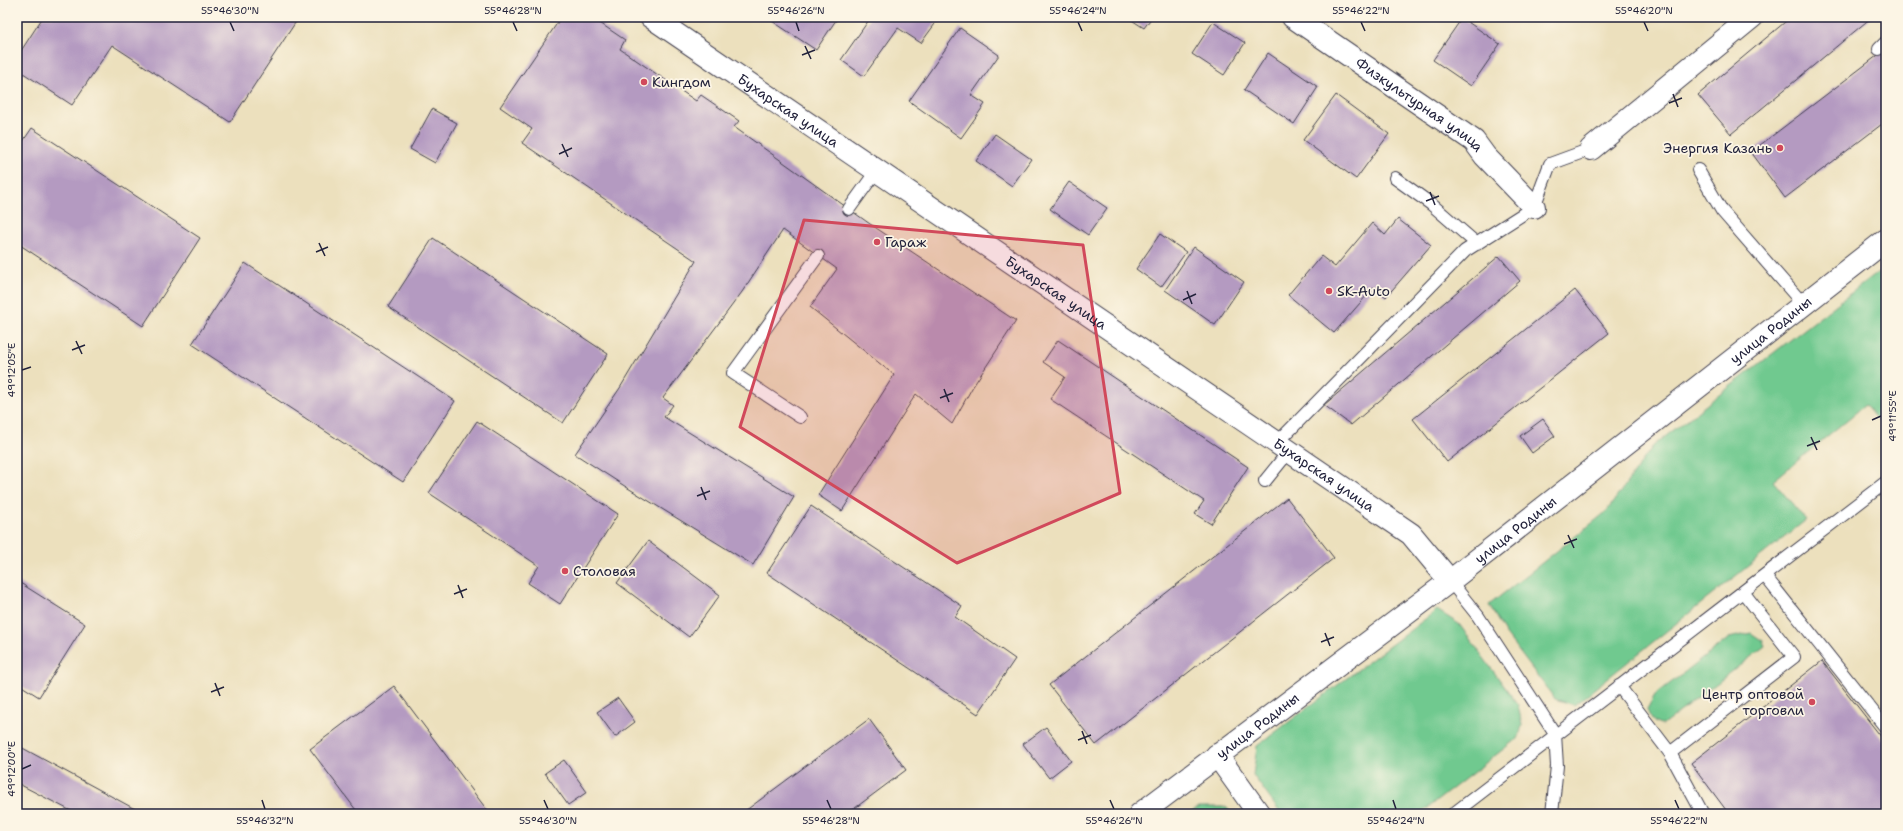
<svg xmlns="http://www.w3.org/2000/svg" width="1903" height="831" font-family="'Shantell Sans',sans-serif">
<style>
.grass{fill:#70c98f;stroke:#497665}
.building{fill:#b49ac1}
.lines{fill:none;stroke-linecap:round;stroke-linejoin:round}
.service-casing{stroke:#403e4e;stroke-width:14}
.minor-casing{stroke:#403e4e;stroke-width:24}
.tertiary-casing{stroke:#403e4e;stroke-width:24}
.service{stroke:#fff;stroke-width:12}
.minor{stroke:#fff;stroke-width:22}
.tertiary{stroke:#fff;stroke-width:22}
.marked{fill:#d1495b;fill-opacity:0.2;stroke:#d1495b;stroke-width:3;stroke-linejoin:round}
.ticks{fill:none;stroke:#22223b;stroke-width:1.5}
.poi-dot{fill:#d1495b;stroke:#fcf5e5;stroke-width:1.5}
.labels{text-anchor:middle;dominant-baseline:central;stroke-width:3.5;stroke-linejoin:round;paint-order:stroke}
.poi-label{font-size:14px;fill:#22223b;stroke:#fcf5e5;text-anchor:start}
.street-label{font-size:14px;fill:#22223b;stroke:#fcf5e5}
.neatline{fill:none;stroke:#22223b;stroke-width:1.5}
.ticks-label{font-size:10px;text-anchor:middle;fill:#22223b}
</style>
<rect width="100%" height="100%" fill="#fcf5e5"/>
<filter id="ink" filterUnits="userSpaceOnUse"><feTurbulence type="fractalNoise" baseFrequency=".025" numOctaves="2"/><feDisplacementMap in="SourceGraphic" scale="8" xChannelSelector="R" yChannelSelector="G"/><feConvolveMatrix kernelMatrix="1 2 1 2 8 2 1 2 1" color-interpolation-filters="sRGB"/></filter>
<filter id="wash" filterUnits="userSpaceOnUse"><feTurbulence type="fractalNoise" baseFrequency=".012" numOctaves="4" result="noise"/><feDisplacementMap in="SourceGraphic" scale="16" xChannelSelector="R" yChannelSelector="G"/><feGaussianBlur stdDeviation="0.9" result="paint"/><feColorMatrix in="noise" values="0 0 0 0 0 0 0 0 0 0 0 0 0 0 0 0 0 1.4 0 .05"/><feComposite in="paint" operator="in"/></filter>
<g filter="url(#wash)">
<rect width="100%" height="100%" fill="#ece0bd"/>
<path class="grass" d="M1886,266v165l-21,-26 -92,76 33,39 -232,185 -19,-6 -50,-66 -16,-28 117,-93 47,-66z
M1437,610l22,14 59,81 4,20 -3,12 -99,77h-139l-28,-39 4,-29z
M1751,633l12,8 2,5 -102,79c-9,0 -14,-8 -16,-16l8,-14 74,-57z
M1199,807h28l5,7h-43z"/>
<g id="blocks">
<path class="building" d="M43,17h256l-69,105 -118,-77 -40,60 -55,-36v-12z
M557,17h34l34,23 -5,9 76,52 5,-6 38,26 -5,6 136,97 146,97 -44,67 -20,36 -36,-30 -74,117 -24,-16 76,-120 -84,-68 27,-38 -54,-39 -41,62 -79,106 10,7 -9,12 130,80 -41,68 -130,-80 -48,-31 45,-66 76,-127 -174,-118 10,-14 -32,-22 60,-88z
M766,17h72l-22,33z
M871,17h69l-19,26 -23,-15 -34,48 -23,-16z
M1127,17h25l-8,11z
M1791,17h81l-141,117 -33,-39z
M1462,18l38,26 -29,42 -38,-26z
M1213,22l32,21 -21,32 -32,-21z
M960,28l39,27 -28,40 14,9 -24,34 -52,-37z
M1886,49v72l-101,77 -34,-46z
M1268,53l50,34 -24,37 -50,-34z
M1336,95l53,39 -33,45 -53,-39z
M432,109l25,14 -22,40 -25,-14z
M32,128l168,110 -57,88 -126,-83v-93z
M995,134l36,25 -19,27 -36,-25z
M1069,182l38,26 -19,27 -38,-26z
M1398,219l33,26 -45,52 -12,-10 -40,46 -46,-38 33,-39 14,11 37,-44 13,12z
M1160,234l26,18 -25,35 -25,-18z
M433,238l175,116 -45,69 -175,-116z
M1194,247l50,35 -29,43 -50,-35z
M1499,256l21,25 -169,144 -27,-20z
M245,263l210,138 -52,81 -211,-138z
M1575,290l34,43 -162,129 -34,-43z
M1058,340l190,127 -37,57 -16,-10 9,-13 -154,-102 15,-22 -22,-15z
M1543,419l12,17 -23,17 -12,-17z
M477,421l141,93 -58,90 -32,-21 11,-17 -110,-73z
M1287,498l47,60 -238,187 -47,-60z
M811,506l151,100 -7,11 60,42 -37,55 -211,-141z
M648,541l72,54 -31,42 -72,-54z
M17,581l68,43 -46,73 -22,-14z
M1822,661l64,82v71h-157l-38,-51z
M394,686l96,128h-131l-49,-65z
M618,698l17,24 -20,15 -18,-25z
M869,719l37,51 -59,44h-106z
M1046,727l25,34 -22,17 -26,-34z
M17,745l127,69h-67l-60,-31z
M564,760l23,32 -19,13 -23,-32z"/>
</g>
</g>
<g filter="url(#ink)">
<use href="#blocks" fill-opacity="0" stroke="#403e4e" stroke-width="1"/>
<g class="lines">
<defs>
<path id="service" d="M1879,49l7,-7
M1698,170l24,41 81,93
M1395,178l36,26 46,40
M849,209l28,-39
M800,417l-67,-44 85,-117
M1278,442l187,-191 69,-44 16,-43 41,-15
M1265,481l25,-31
M1765,576l121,152
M1450,581l28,35 77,118 2,32 -5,48
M1619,686l51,67 124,-96 -51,-65
M1670,753l33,61
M1453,814l433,-332"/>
<g id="minor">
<path id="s1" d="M651,17l760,517 39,47"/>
<path id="s2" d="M1293,17l181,124 11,15 49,51"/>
<path d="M1591,149l161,-132"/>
<path d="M1217,755l42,59"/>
</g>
<g id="tertiary">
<path id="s3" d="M1140,814l310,-233 436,-341"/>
</g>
</defs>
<use href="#service" class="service-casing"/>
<use href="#minor" class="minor-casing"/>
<use href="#tertiary" class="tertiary-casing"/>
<use href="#service" class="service"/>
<use href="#minor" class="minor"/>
<use href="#tertiary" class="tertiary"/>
</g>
</g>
<path class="marked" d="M804,220l279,25 37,248 -163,70 -217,-136z"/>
<path class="ticks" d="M230,22l4,9M513,22l4,9M796,22l3,9M1078,22l4,9M1361,22l4,9M1644,22l4,9M805,46l6,13M802,55l13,-5M1673,94l5,13M1669,103l13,-5M562,144l6,13M559,154l13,-6M1430,192l5,13M1426,201l13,-5M319,243l6,13M316,252l12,-5M1187,291l5,13M1183,300l13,-6M76,341l6,13M72,350l13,-5M22,370l9,-3M944,389l5,13M940,398l13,-5M1872,420l9,-4M1811,437l6,13M1807,446l13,-5M701,487l5,13M697,496l13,-5M1568,535l6,13M1564,544l13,-5M458,585l5,13M454,594l13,-5M1325,633l5,13M1321,642l13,-5M215,683l5,13M211,692l13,-5M1082,731l5,13M1078,740l13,-5M22,769l9,-4M262,800l3,9M544,800l4,9M827,800l4,9M1110,800l4,9M1393,800l3,9M1675,800l4,9"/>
<g class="poi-dot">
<circle cx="644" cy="82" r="4"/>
<circle cx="1780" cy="148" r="4"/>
<circle cx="877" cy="242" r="4"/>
<circle cx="1329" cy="291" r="4"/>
<circle cx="565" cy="571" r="4"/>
<circle cx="1812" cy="702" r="4"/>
</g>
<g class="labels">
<g class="poi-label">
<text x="652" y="82">Кингдом</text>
<text x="1772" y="148" text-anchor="end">Энергия Казань</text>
<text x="885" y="242">Гараж</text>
<text x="1337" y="291">SK-Auto</text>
<text x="573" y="571">Столовая</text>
<text x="1804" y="694" text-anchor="end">Центр оптовой<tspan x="1804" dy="16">торговли</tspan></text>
</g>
<g class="street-label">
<text stroke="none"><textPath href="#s2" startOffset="154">Физкультурная улица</textPath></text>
<text stroke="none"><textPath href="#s1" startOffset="166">Бухарская улица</textPath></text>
<text stroke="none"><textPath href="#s1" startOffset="490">Бухарская улица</textPath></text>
<text stroke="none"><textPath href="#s3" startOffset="795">улица Родины</textPath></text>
<text stroke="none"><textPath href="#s1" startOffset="814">Бухарская улица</textPath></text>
<text stroke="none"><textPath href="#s3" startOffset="471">улица Родины</textPath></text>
<text stroke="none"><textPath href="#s3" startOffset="147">улица Родины</textPath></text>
</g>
</g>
<rect width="1903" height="831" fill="none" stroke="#fcf5e5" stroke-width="44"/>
<rect x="22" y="22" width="1859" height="787" class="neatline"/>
<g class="ticks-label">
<text x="230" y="14">55°46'30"N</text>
<text x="513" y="14">55°46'28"N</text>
<text x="796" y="14">55°46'26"N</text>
<text x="1078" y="14">55°46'24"N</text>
<text x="1361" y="14">55°46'22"N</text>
<text x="1644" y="14">55°46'20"N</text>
<text transform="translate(11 370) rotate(-90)" y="4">49°12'05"E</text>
<text transform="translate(1892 416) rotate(-90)" y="4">49°11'55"E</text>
<text transform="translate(11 769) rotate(-90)" y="4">49°12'00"E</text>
<text x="265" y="824">55°46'32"N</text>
<text x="548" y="824">55°46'30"N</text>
<text x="831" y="824">55°46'28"N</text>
<text x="1114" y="824">55°46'26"N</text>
<text x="1396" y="824">55°46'24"N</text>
<text x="1679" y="824">55°46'22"N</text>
</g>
</svg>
